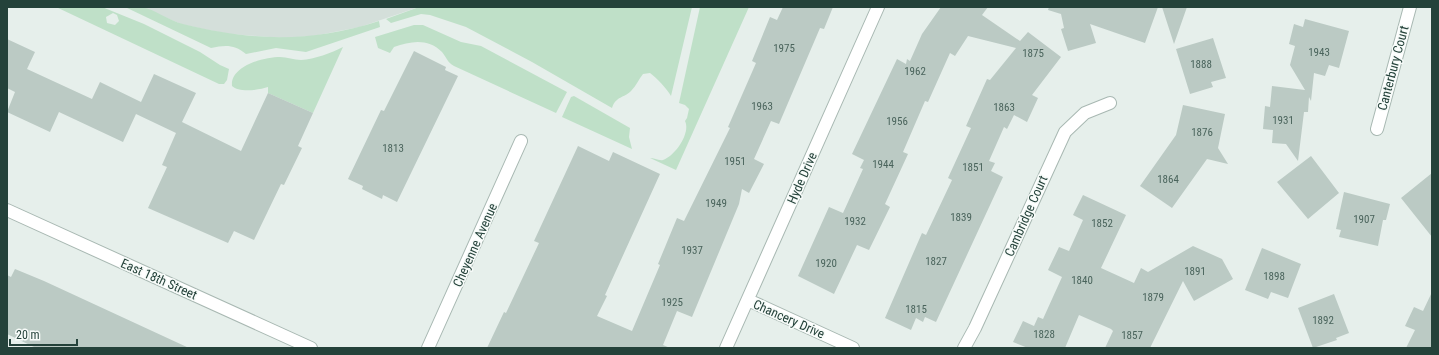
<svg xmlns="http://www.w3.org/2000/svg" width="1439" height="355" font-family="'Roboto Condensed',sans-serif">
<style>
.built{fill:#d4dfda}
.green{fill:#bfe0c8;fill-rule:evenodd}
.building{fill:#bbcac4}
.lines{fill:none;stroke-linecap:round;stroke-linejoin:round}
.street-casing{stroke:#a8b8b2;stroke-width:14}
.street{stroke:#fff;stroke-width:12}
.labels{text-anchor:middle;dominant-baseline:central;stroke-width:3;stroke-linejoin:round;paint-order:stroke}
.number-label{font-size:11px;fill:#4a645c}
.street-label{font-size:13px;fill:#24423a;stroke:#f7fbf9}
</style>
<rect width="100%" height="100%" fill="#e6efeb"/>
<path class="built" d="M141,7h278l-59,20 -47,9 -30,2 -53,-4 -22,-4 -27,-6z"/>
<path class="green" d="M56,7h46l42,17 56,28 20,13 9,4 -2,11 -3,4h-5zM113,13l4,2 2,6 -4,4 -8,-2 -1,-6z
M125,7c5,0 11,-1 16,0 14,2 28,14 42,17 70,17 127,19 196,-3l1,6 -74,25 -30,-4 -30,6c-12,-10 -21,-9 -35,-6z
M419,7h273l-21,89c-3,-6 -15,-19 -21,-23l-7,1c-4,5 -7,12 -12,17 -7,7 -15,5 -19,17l-80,-46 -66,-35 -36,-12 -9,-1 -30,9 -5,-4z
M700,7h49l-73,163 -26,-12c4,0 9,3 13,2 12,-4 28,-27 22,-39l2,-3 2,-9 -4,-4 -6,-2z
M414,25h9l38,17 20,4 86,46 -11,21 -102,-47c-7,-4 -7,-8 -12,-14 -14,-14 -31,-11 -48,-5l-4,6 -12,-5 -3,-11z
M343,47l-30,66 -45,-20v-6c-9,3 -29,6 -36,-1 -2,-20 32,-29 48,-29 7,0 14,3 21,3 14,-1 30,-7 42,-13z
M574,96l56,32 -1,9 3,12 -70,-32 9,-20z"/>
<path class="building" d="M783,7h50l-9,22 -4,-1 -41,96 -8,-3 -17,38 10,5 -15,29 -7,-4 -3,15 -47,113 -15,-6 -14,34 7,3h-183l17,-36 2,1 33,-70 -5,-2 44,-95 31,15 4,-9 47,22 -55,121 2,1 -10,20 35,15 28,-66 -2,-1 19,-46 7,3 46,-93 -2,-1 28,-64 -4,-2 18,-44 7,3z
M941,7h47l-6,8 38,26 8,-9 33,25 -29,38 6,3 -11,24 -13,-7 -7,14 -3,-2 -15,34 6,2 -4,8 12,6 -67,145 -11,-5 -2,5 -7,-4 -5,12 -26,-12 37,-85 4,2 26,-55 -4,-2 23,-50 -5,-2 21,-47 3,1 26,-32 -48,-12 -13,20 -5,-3 -22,49 -3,-1 -22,51 5,2 -23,50 5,3 -21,43 -12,-5 -23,49 -36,-18 31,-69 14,6 20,-44 -3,-1 4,-8 -12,-6 45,-95 9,5 1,-5 3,2 12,-27z
M1049,7h109l-13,36 -55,-19 6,19 -28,8 -7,-22 3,-1 -3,-14 -13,-4z
M1162,7h25l-13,37z
M1305,19l44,12 -10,37 -10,-3 -4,11 -11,-3 -3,28 -2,-4 -1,15h-4l-6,49 -12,-17 -14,-1 1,-13 -10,-1 2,-23 5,1 2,-21 33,4 -15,-25 5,-19 -6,-2 5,-20 9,3z
M1213,38l13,40 -15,4 2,5 -23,7 -14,-45z
M7,39l28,13 -8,17 65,30 8,-17 41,20 13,-28 42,19 -14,29 59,29 27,-58 45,20 -15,33 4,2 -18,37 -3,-1 -27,56 -20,-9 -6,12 -80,-35 19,-41 -5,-2 14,-32 -40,-19 -13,28 -64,-30 -9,20 -43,-20 8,-20 -8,-4z
M414,51l32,16 -1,3 13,6 -61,126 -14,-7 -1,4 -20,-10 1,-3 -15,-7 33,-69 3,1z
M1183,105l42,9 -7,34 10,16 -21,-5 -35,49 -32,-22 36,-51z
M1311,156l28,37 -31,26 -31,-37z
M1432,173v64l-31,-39z
M1344,192l46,12 -4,16h-3l-5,26 -39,-9 2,-7 -5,-1z
M1083,195l43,20 -25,53 33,15 7,-15 7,4 45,-26 29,13 11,20 -39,22 -11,-20 -33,67h-45l8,-17 -2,-2 -32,-14 -14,33h-37l-15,-6 10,-21 11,5 4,-9 5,2 19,-42 -14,-7 11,-23 10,4 14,-31 -10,-5z
M1262,248l39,16 -13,34 -17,-6 -3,7 -23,-9z
M15,269l29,12 145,67h-153l-29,-14v-59l4,2z
M1432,292v56h-26l9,-18 -10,-4 9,-19 9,4z
M1334,294l15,39 -13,5 1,2 -24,8 -15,-40z"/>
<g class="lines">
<defs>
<path id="street" d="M1377,129l33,-122
M7,210l304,138
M748,300l105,48
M428,348l93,-207
M726,348l152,-341
M964,348l11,-20 90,-196 20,-19 25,-10"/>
</defs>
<use href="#street" class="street-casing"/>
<use href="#street" class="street"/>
</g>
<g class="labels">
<g class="number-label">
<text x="784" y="48">1975</text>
<text x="1319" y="52">1943</text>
<text x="1033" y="53">1875</text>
<text x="1201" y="64">1888</text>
<text x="915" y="71">1962</text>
<text x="762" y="106">1963</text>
<text x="1004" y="107">1863</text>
<text x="1283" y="120">1931</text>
<text x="897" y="121">1956</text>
<text x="1202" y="132">1876</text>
<text x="393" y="148">1813</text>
<text x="735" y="161">1951</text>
<text x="883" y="164">1944</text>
<text x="973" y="167">1851</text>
<text x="1168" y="179">1864</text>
<text x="716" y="203">1949</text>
<text x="961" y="217">1839</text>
<text x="1364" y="219">1907</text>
<text x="855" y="221">1932</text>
<text x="1102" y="223">1852</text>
<text x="692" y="250">1937</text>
<text x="936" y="261">1827</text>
<text x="826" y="263">1920</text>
<text x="1195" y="271">1891</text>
<text x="1274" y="276">1898</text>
<text x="1082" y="280">1840</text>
<text x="1153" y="297">1879</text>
<text x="672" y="302">1925</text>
<text x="916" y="309">1815</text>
<text x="1323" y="320">1892</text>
<text x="1044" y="334">1828</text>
<text x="1132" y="335">1857</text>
</g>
<g class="street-label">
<text transform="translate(1393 68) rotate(-75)">Canterbury Court</text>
<text transform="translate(802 178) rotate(-66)">Hyde Drive</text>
<text transform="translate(1026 216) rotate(-66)">Cambridge Court</text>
<text transform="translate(475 245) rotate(-66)">Cheyenne Avenue</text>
<text transform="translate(159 279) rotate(24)">East 18th Street</text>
<text transform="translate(789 319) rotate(24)">Chancery Drive</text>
</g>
</g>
<rect width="1439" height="355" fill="none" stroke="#24423a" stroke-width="16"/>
<path d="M10 339v6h67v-6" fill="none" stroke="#24423a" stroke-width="2"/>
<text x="16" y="339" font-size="12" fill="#24423a" stroke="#f7fbf9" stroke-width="3" paint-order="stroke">20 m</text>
</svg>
